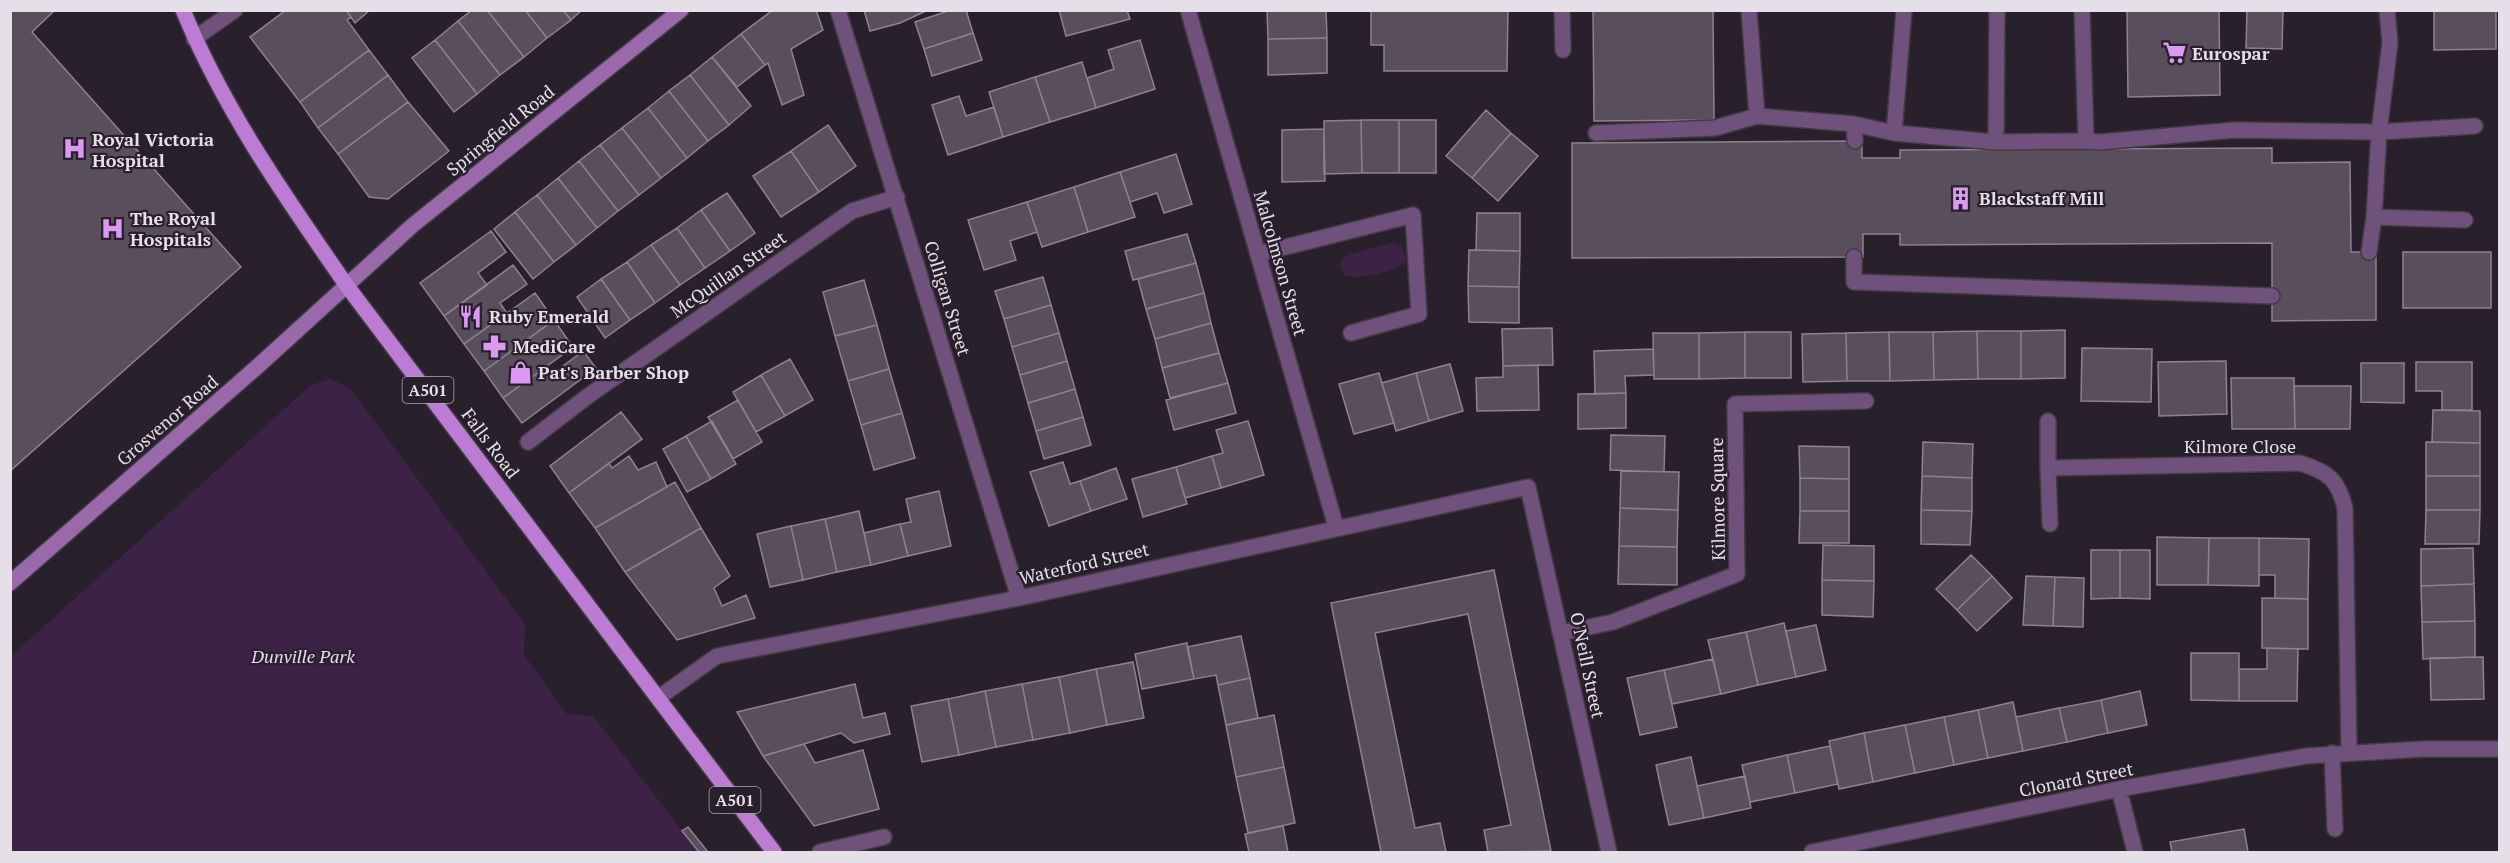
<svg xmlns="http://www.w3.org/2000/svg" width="2510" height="863" font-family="'PT Serif',serif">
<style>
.green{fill:#3c2345}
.building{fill:#594f5c;stroke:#8c8290;stroke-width:1.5}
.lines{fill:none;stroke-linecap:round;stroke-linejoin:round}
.lane-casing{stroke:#423b45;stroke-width:18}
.street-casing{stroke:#423b45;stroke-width:18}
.secondary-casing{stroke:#423b45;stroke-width:18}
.primary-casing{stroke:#423b45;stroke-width:18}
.lane{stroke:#6f517b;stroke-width:15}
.street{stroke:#6f517b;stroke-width:15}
.secondary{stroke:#9a69ac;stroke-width:15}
.primary{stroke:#bc7cd3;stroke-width:15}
.labels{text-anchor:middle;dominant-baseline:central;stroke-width:4.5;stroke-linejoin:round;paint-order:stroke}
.shield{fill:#28202b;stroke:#aca6af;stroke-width:1.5}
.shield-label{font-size:16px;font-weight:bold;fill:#e5dfe7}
.poi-label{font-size:18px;font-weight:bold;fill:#e5dfe7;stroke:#28202b;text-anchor:start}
.street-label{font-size:18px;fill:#e5dfe7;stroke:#28202b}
.park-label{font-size:18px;font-style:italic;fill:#efd5f8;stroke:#28202b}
</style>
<rect width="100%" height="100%" fill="#28202b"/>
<path class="green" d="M1391,243l11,3 5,15c-13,11 -48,20 -63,14l-4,-9 1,-6 7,-5z
M330,379l20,9 175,236 -1,31 43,59 26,2 106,136h-688l-1,-195 301,-272z"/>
<path class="building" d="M10,10h45l-23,22 209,235 -231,204z
M286,10h60l5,7 -4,3 22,30 -69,52 -50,-65z
M346,10h24l-15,13z
M472,10h15l37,47 -24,18 -42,-54z
M487,10h38l22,28 -23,19z
M525,10h38l8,10 -24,18z
M563,10h19l-11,10z
M773,10h43l7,20 -32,19 13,46 -22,10 -14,-42 -3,2 -24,-31z
M864,10h64l-28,13 -30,8z
M951,10h15l7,23 -49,16 -9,-27z
M1059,10h68l3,9 -64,17z
M1267,10h59l1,28 -59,1z
M1371,10h137l-1,61h-123v-26h-13z
M1593,10h120l1,110 -120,1z
M2127,10h92l1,85 -92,2z
M2247,10h36l-1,39 -36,-1z
M2434,10h62v39l-62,1z
M458,21l42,54 -23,19 -42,-54z
M973,33l9,27 -50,16 -8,-27z
M741,34l24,31 -28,22 -25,-30z
M1327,38v35l-59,2v-36z
M435,40l42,54 -23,18 -42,-54z
M1140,40l15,49 -59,19 -9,-30 27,-9 -6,-19z
M369,50l19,25 -70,53 -18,-26z
M712,57l39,49 -22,19 -39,-50z
M1082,62l14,46 -46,14 -15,-45z
M388,75l20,27 -70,52 -20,-26z
M690,75l39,50 -21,16 -39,-50z
M1035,77l15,45 -47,15 -14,-45z
M669,91l39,50 -21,17 -39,-50z
M959,96l7,20 28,-9 9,30 -55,18 -16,-50z
M408,102l41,49 -61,48 -19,-2 -31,-43z
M648,108l39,50 -26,20 -39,-50z
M1486,110l25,23 -39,45 -26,-22z
M1361,120h38v53h-37z
M1361,120l1,53 -38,1v-53z
M1399,120h37v53h-37z
M828,125l28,41 -37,26 -28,-41z
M622,128l39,50 -22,17 -39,-50z
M1324,129l1,52 -43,1v-52z
M1511,133l27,23 -40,45 -26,-23z
M1862,141v17h38v-8l372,-2v15l78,-1 1,90h25v68l-104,1v-78l-372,2v-11h-37v23l-291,1v-115z
M600,145l39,50 -21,16 -39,-50z
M791,151l28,41 -38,25 -28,-41z
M1176,154l16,50 -28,9 -7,-20 -27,9 -10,-30z
M579,161l39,50 -21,17 -39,-50z
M1120,172l15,45 -47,15 -14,-45z
M558,178l39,50 -21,17 -39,-50z
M1074,187l14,45 -46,15 -15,-45z
M727,193l28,40 -25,18 -29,-41z
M537,195l39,50 -22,17 -39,-50z
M1027,202l10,30 -27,9 6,19 -32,10 -16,-50z
M701,210l29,41 -25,17 -28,-40z
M515,212l39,50 -21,17 -39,-50z
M1477,213h43v38l-44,-1z
M677,228l28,40 -25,17 -29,-40z
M491,231l15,21 -28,21 9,12 -43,31 -24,-33z
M1187,234l9,29 -63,17 -8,-29z
M651,245l29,40 -25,18 -28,-41z
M1469,250l51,1 -1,36 -51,-1z
M2403,252h88v56h-88z
M627,262l28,41 -25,17 -29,-41z
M1196,263l8,30 -58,16 -8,-30z
M513,265l14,19 -27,19 7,10 -43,31 -20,-28z
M1043,277l8,28 -47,14 -9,-28z
M601,279l29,41 -25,18 -28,-41z
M864,280l13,45 -42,11 -12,-44z
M1468,286l51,1v36l-50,-1z
M535,293l19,27 -70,51 -20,-27z
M1204,293l7,30 -56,16 -9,-30z
M1051,305l8,28 -47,14 -8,-28z
M554,320l19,27 -70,51 -19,-27z
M1211,323l8,30 -57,15 -7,-29z
M877,325l12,44 -41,12 -13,-45z
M1552,328l1,37 -50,1 -1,-37z
M2065,330v48l-44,1v-48z
M1977,331l1,48 -44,1 -1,-48z
M1977,331h44v48h-43z
M1745,332v46l-46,1v-46z
M1745,332h46v46h-46z
M1889,332l1,49h-43l-1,-48z
M1889,332h44l1,48 -44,1z
M1059,333l8,28 -47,14 -8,-28z
M1653,333h46v46h-45z
M1846,333l1,48 -44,1 -1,-48z
M2082,348l70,1 -1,53 -70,-1z
M1653,349l1,26 -29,1 1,17 -31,1 -1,-43z
M583,351l13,17 -74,55 -19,-25 43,-31 5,8z
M1219,353l9,30 -58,15 -8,-30z
M790,359l23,41 -28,16 -24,-41z
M1067,361l8,28 -47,14 -8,-28z
M2226,361l1,53 -68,2 -1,-54z
M2416,362h56v48h-30v-19h-26z
M2361,363h43v40l-43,-1z
M1450,364l13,47 -34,10 -13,-48z
M1538,365l1,45 -62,1 -1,-33 27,-1v-11z
M889,369l13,44 -41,12 -13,-44z
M1379,373l15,50 -40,11 -15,-50z
M1416,373l13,48 -33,10 -14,-48z
M761,375l24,41 -29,16 -23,-40z
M2231,378h63l1,51h-63z
M1228,383l8,30 -62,17 -8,-30z
M2294,386h57l-1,43h-55z
M1075,389l8,28 -47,14 -8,-28z
M1626,393v35l-48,1v-35z
M738,400l24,42 -29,17 -25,-42z
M2433,410l47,1v32l-48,-1z
M621,412l21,27 -73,54 -19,-27z
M902,413l13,45 -41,12 -13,-45z
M1083,417l8,28 -47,14 -8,-28z
M712,421l24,43 -25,15 -25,-43z
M1248,421l16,54 -43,13 -9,-32 11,-3 -7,-23z
M1611,435l54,1 -1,36 -54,-2z
M686,436l25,43 -24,13 -24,-43z
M1923,442l50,2 -1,34 -50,-2z
M2426,442l54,1v33h-54z
M1799,446l50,1v32l-49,-1z
M629,456l9,14 18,-8 11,25 -72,41 -26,-35 40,-30 3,5z
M1212,456l9,32 -36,10 -9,-31z
M1063,462l7,22 10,-3 11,30 -42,15 -19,-54z
M1176,467l11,37 -44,13 -11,-38z
M1116,468l11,31 -36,12 -11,-30z
M1621,471l58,1 -1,38 -58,-2z
M1922,476l50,2v33l-51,-1z
M2426,476h54v34h-54z
M1800,478l49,1v32h-49z
M675,482l26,46 -76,44 -30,-44z
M939,491l12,55 -43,10 -8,-32 11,-2 -5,-23z
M1620,508l58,2 -1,37 -58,-1z
M1921,510l51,1 -2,34 -49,-1z
M2426,510h54l-1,34h-54z
M859,511l12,54 -34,7 -12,-53z
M1800,511h49v32h-50z
M825,519l12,53 -34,8 -12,-54z
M900,524l8,32 -37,9 -7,-32z
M791,526l12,54 -33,7 -13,-53z
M701,528l29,48 -16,12 8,18 24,-11 9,23 -78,22 -52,-68z
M2157,537l52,1 -1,47h-51z
M2209,538h50v48l-51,-1z
M2259,538l50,1 -1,60 -33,-1v-23h-16z
M1823,545l51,1v35l-52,-1z
M1619,546l58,1v38l-59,-1z
M2473,548l1,36 -53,2v-37z
M2091,550h29v48l-29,1z
M2120,550h30v49l-30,-1z
M1971,555l21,21 -35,34 -21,-21z
M1494,570l57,281 -63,1 -4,-22 27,-5 -43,-211 -93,19 40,195 25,-5 6,29h-65l-50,-249z
M1992,576l20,22 -35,33 -20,-21z
M2026,576l29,1 -2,49 -30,-1z
M2055,577l29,1 -1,49 -30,-1z
M1822,580l52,1 -1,36 -51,-2z
M2474,584l1,37 -53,1 -1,-36z
M2262,598l46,1v50l-46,-1z
M2475,621v36l-52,2 -1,-37z
M1784,623l12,54 -38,8 -12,-53z
M1816,625l10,45 -30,7 -10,-46z
M1746,632l12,53 -37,9 -13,-54z
M1241,636l9,42 -32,7 -2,-10 -22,4 -7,-32z
M1187,643l7,36 -52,10 -7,-35z
M2267,648l31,1 -1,52h-58v-32h28z
M2191,653h48v48l-48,-1z
M2483,657l1,42 -53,1 -1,-42z
M1713,659l8,35 -49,10 -8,-34z
M1133,662l11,56 -37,7 -11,-56z
M1096,669l11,56 -37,8 -11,-56z
M1664,670l13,57 -37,8 -13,-57z
M1059,677l11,56 -37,7 -11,-56z
M1250,678l8,40 -32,7 -8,-40z
M855,684l8,34 22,-5 5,21 -36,9 -13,-10 -78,23 -26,-44z
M1022,684l11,56 -37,7 -11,-56z
M985,691l11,56 -37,8 -11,-56z
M2140,691l7,34 -39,8 -7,-33z
M948,699l11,56 -37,7 -11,-56z
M2101,700l7,33 -41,9 -8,-34z
M2013,702l10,49 -35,7 -10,-48z
M2059,708l8,34 -44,9 -7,-34z
M1978,710l10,48 -34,7 -10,-48z
M1274,715l10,52 -48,10 -10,-52z
M1944,717l10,48 -39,8 -10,-48z
M1905,725l10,48 -42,9 -9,-49z
M1864,733l9,49 -34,7 -10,-48z
M804,744l11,19 48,-13 16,59 -65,17 -51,-70z
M1830,746l8,38 -43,9 -8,-38z
M1787,755l8,38 -45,9 -8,-37z
M1691,757l13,61 -35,7 -13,-60z
M1284,767l11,56 -47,10 -12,-56z
M1745,776l6,32 -47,10 -7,-32z
M1283,826l5,26h-39l-4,-18z
M688,827l20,25h-9l-17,-21z
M2244,829l4,23h-76l-2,-10z"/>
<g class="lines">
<defs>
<path id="lane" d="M1562,10l1,40
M1749,10l8,106 97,8 40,9 102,9 90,-1 -4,-131
M2387,10l3,33 -11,89 -5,85 91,3
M1854,124l1,17
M1596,133l119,-5 42,-12
M1894,133l10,-123
M2086,141l14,1 135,-12 144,2 96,-6
M1996,142l1,-132
M2369,252l5,-35
M1854,257v25l418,14
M2332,753l3,76"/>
<path id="street" d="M838,10l181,588
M1188,10l148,517
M194,39l41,-29
M1258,254l155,-39 6,99 -68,19
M2048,421v47l252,-5c28,9 38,16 45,45l4,244
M528,442l60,-46 264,-185 45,-14
M2048,468l2,56
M1560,633l53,-11 124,-48 -2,-170 131,-3
M658,698l59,-42 302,-58 509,-111 81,365
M2119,789l16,63
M820,852l64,-15
M1812,852l307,-63 187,-33 117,-7h77"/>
<path id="secondary" d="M10,583l247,-216 156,-142 268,-215"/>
<path id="primary" d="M183,10c41,100 103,188 164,276l427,566"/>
</defs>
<use href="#lane" class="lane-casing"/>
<use href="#street" class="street-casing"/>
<use href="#secondary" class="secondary-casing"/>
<use href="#primary" class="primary-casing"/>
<use href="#lane" class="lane"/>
<use href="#street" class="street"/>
<use href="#secondary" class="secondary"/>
<use href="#primary" class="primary"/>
</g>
<defs>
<symbol id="supermarket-bare" viewBox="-9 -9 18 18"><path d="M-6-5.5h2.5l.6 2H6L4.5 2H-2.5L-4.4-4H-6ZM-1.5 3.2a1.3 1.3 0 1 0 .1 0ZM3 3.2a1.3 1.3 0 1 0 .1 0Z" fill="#dc99f4" stroke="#28202b" stroke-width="2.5" paint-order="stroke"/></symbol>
<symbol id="hospital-bare" viewBox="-9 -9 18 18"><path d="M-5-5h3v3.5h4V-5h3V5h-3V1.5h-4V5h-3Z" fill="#dc99f4" stroke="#28202b" stroke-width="2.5" paint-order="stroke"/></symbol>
<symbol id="building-bare" viewBox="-9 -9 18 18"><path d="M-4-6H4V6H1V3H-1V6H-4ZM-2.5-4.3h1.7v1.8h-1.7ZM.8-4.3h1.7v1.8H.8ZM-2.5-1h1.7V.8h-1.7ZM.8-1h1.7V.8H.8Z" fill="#dc99f4" stroke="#28202b" stroke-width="2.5" paint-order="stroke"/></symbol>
<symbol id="restaurant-bare" viewBox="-9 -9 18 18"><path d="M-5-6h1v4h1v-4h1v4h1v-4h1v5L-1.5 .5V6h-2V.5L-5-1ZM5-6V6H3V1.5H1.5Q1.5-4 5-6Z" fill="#dc99f4" stroke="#28202b" stroke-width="2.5" paint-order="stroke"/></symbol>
<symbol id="pharmacy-bare" viewBox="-9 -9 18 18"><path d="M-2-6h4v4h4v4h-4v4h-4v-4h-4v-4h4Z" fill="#dc99f4" stroke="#28202b" stroke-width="2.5" paint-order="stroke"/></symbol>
<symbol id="shop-bare" viewBox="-9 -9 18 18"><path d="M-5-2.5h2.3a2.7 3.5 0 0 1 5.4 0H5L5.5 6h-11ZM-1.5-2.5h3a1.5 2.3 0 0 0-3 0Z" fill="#dc99f4" stroke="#28202b" stroke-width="2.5" paint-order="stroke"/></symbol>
</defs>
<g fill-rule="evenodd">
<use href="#supermarket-bare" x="2158" y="36" width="33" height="33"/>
<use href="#hospital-bare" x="58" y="132" width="33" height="33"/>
<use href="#building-bare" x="1944" y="182" width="33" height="33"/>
<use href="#hospital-bare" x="96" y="212" width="33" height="33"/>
<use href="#restaurant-bare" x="454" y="300" width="33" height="33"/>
<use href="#pharmacy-bare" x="478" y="330" width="33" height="33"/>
<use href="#shop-bare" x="504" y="356" width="33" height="33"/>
</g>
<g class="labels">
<g class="shield">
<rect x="402.5" y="377" width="51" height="26" rx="4.5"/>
<rect x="709.5" y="787" width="51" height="26" rx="4.5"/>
</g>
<g class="shield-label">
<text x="428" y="390">A501</text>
<text x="735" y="800">A501</text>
</g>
<g class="poi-label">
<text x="2192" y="53">Eurospar</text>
<text x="92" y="139">Royal Victoria<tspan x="92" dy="21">Hospital</tspan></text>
<text x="1979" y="198">Blackstaff Mill</text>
<text x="130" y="218">The Royal<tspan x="130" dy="21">Hospitals</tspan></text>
<text x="489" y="316">Ruby Emerald</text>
<text x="513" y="346">MediCare</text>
<text x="538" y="372">Pat's Barber Shop</text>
</g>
<g class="street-label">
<text transform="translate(500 130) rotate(-39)">Springfield Road</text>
<text transform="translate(1281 263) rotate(74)">Malcolmson Street</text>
<text transform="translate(728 274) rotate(-35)">McQuillan Street</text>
<text transform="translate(948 298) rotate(73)">Colligan Street</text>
<text transform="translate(167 420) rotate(-41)">Grosvenor Road</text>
<text transform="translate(491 443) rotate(53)">Falls Road</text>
<text x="2240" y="446">Kilmore Close</text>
<text transform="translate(1717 499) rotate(-91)">Kilmore Square</text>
<text transform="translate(1084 563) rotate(-13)">Waterford Street</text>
<text transform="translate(1588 665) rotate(78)">O'Neill Street</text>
<text transform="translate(2076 779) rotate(-11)">Clonard Street</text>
</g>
<g class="park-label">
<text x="303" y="656">Dunville Park</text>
</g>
</g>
<rect width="2510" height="863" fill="none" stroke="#e5dfe7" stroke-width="24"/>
</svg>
